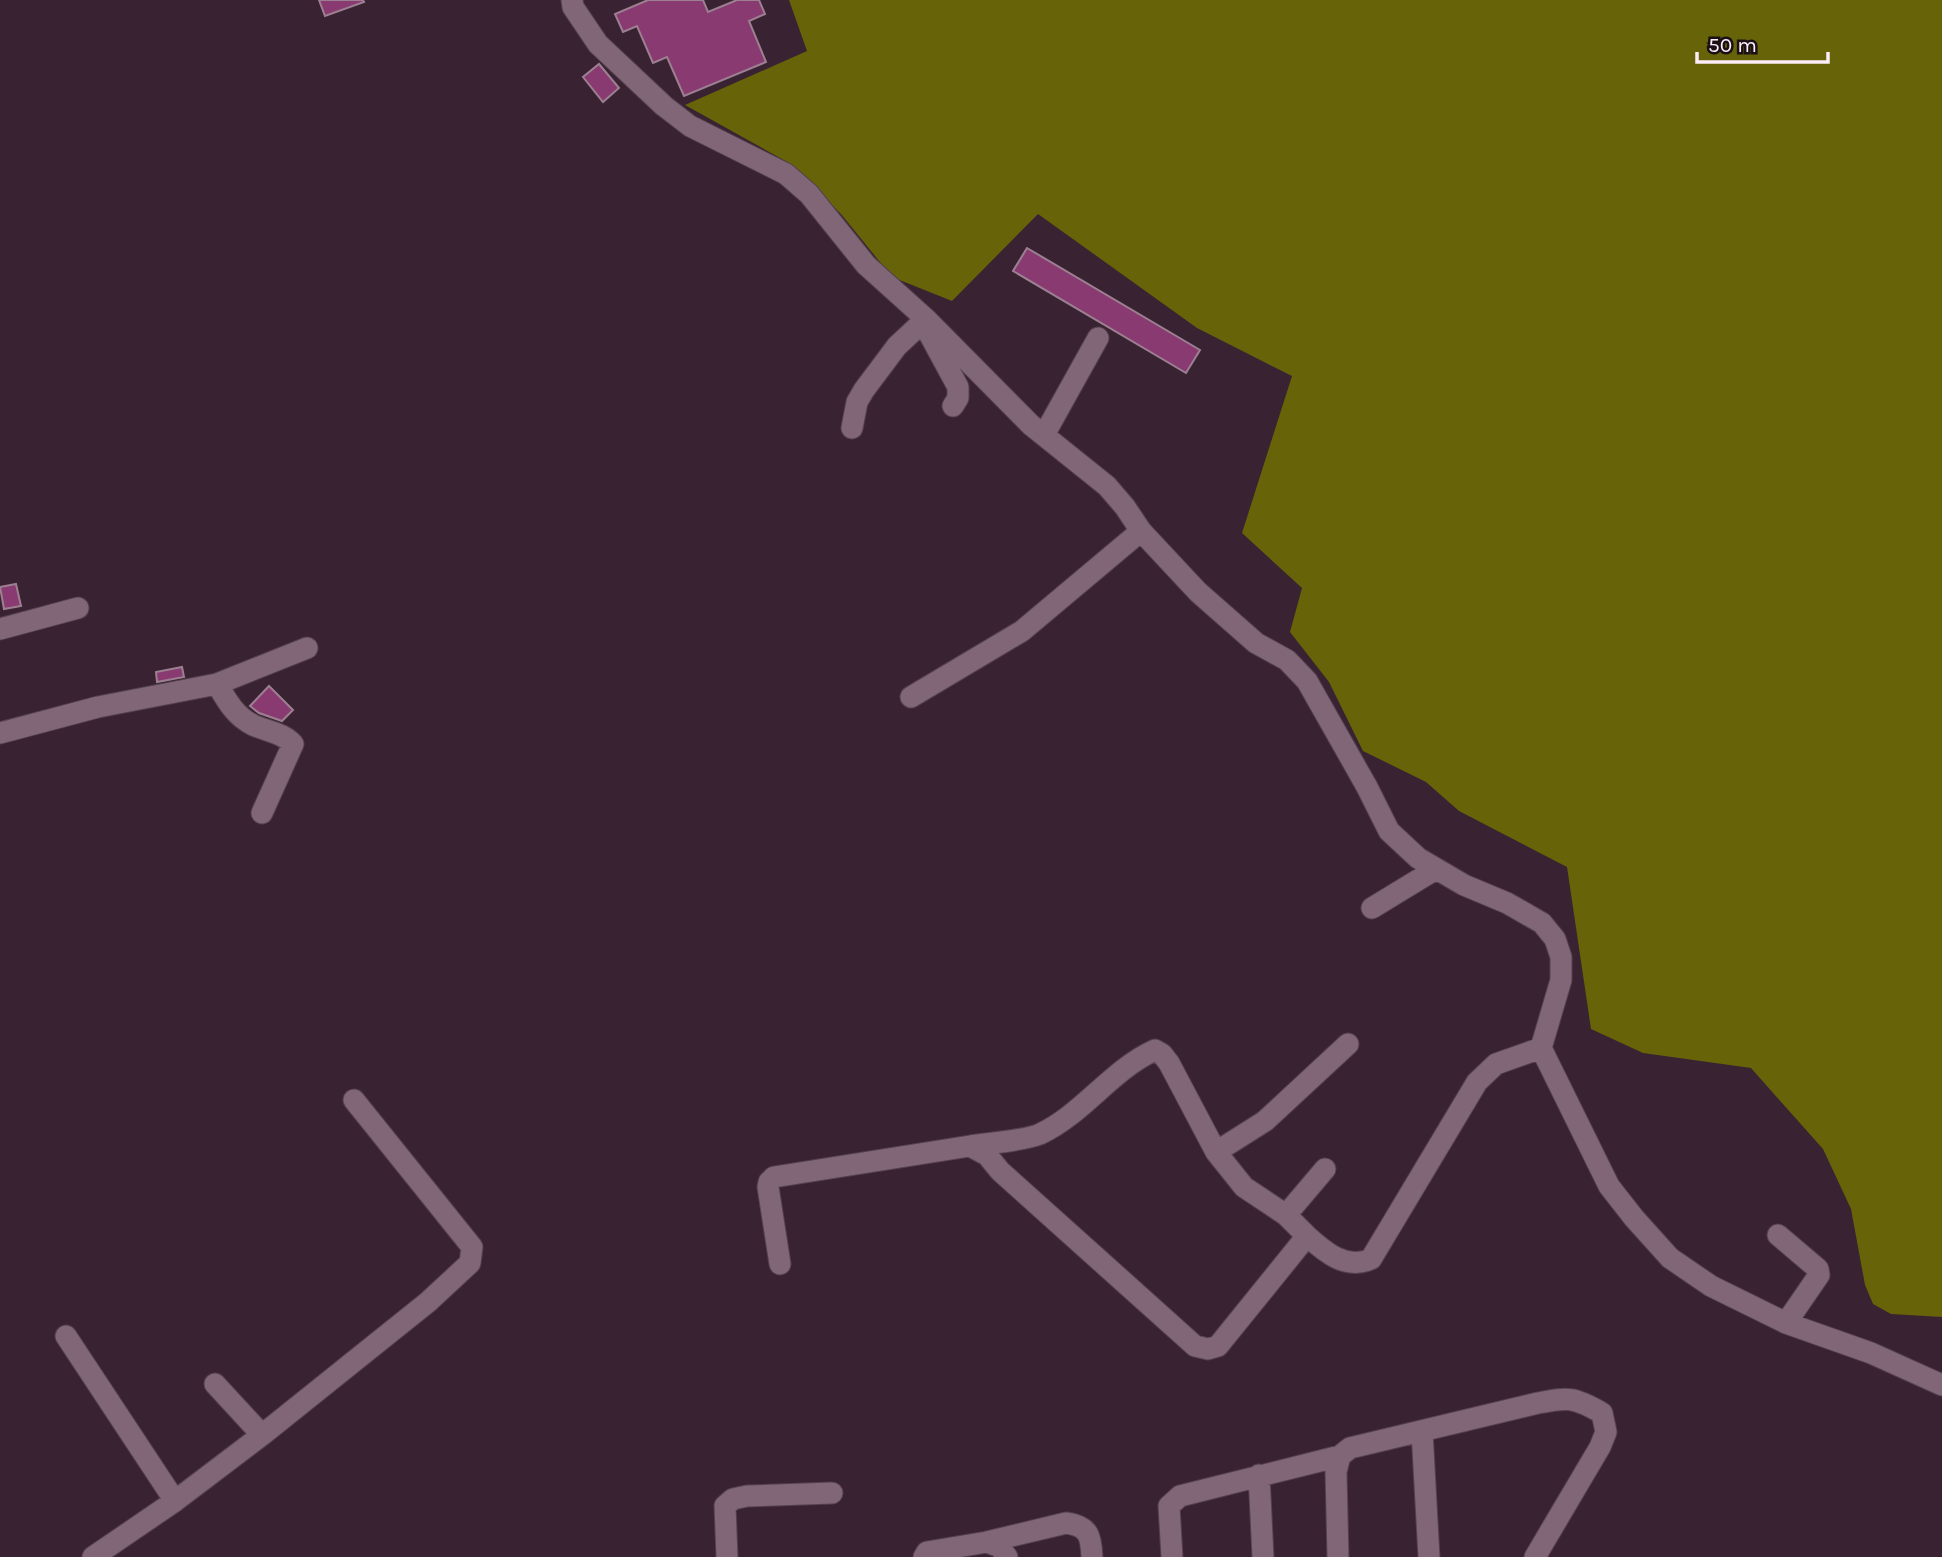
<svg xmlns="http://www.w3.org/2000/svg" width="1942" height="1557" font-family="Karla,sans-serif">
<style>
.forest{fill:#666309}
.building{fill:#893a71;stroke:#9c8091;stroke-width:2}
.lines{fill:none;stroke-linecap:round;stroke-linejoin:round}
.minor-casing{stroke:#54414e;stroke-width:23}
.minor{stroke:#816677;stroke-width:21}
</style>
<rect width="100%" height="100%" fill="#392231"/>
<path class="forest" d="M789,0h1153v1317l-51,-3 -18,-10 -8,-19 -14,-76 -28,-60 -72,-81 -108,-15 -52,-24 -24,-162 -108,-56 -33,-29 -63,-31 -34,-69 -39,-50 12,-44 -60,-55 50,-157 -95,-48 -159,-114 -86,87 -60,-24 -51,-63 -52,-51 -104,-58 122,-54z"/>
<path class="building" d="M319,0h44l1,2 -39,14z
M648,0h55l5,12 29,-12h22l6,14 -16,7 17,41 -82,34 -17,-39 -14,6 -16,-37 -14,6 -8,-18z
M599,64l20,24 -16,14 -20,-25z
M1027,248l173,102 -14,23 -173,-102z
M16,584l5,22 -17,3 -4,-22z
M182,667l2,10 -27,5 -1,-10z
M269,686l24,24 -11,11 -23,-8 -9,-7z"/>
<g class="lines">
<defs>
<path id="minor" d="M572,0l1,7 25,37 66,62 26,20 96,48 23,20 57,71 60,54 105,106 76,61 18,21 16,24 57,61 58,51 31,17 20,21 60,106 22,44 29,27 46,27 43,18 35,20 13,16 6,18v23l-20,68 68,138 25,32 36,40 41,28 75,37 85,30 71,32
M926,328l32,59v11l-5,8
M852,428l5,-26 7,-12 33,-44 29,-27
M1044,435l54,-97
M0,629l78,-21
M217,684c10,17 18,32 36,41 13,6 31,8 40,19l-31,69
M911,697l111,-66 119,-100
M0,733l98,-26 119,-23 90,-36
M1372,908l64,-39
M970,1146c18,-3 54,-5 70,-12 43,-20 71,-64 115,-84l7,4 7,9 47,89 28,35 42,28 21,21
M1216,1152l49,-31 83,-77
M1286,1215l39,-46
M1778,1235l40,34 1,6 -33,48
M780,1264l-12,-77 1,-5 5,-5 196,-31 17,9 13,16 195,175 13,3 10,-3 89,-110c19,17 39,34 64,23l106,-177 19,-18 45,-16
M66,1336l109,165
M215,1384l47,51
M1422,1431l7,126
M1259,1475l4,82
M987,1542l79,-19c23,3 25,13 26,34
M93,1557l82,-56 87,-66 166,-133 42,-39 2,-16 -118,-147
M727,1557l-2,-51 8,-7 14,-3 85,-3
M924,1557l3,-5 60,-10 13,5 7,10
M1172,1557l-3,-51 11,-10 160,-40
M1338,1557l-2,-85 4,-16 10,-8 188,-45c31,-6 36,-6 64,10l4,19 -6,15 -65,110"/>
</defs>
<use href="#minor" class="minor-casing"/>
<use href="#minor" class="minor"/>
</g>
<path d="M1697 52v10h131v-10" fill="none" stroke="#fdedf7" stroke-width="3.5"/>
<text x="1708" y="52" font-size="21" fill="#fdedf7" stroke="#1a1016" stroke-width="5" paint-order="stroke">50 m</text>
</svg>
